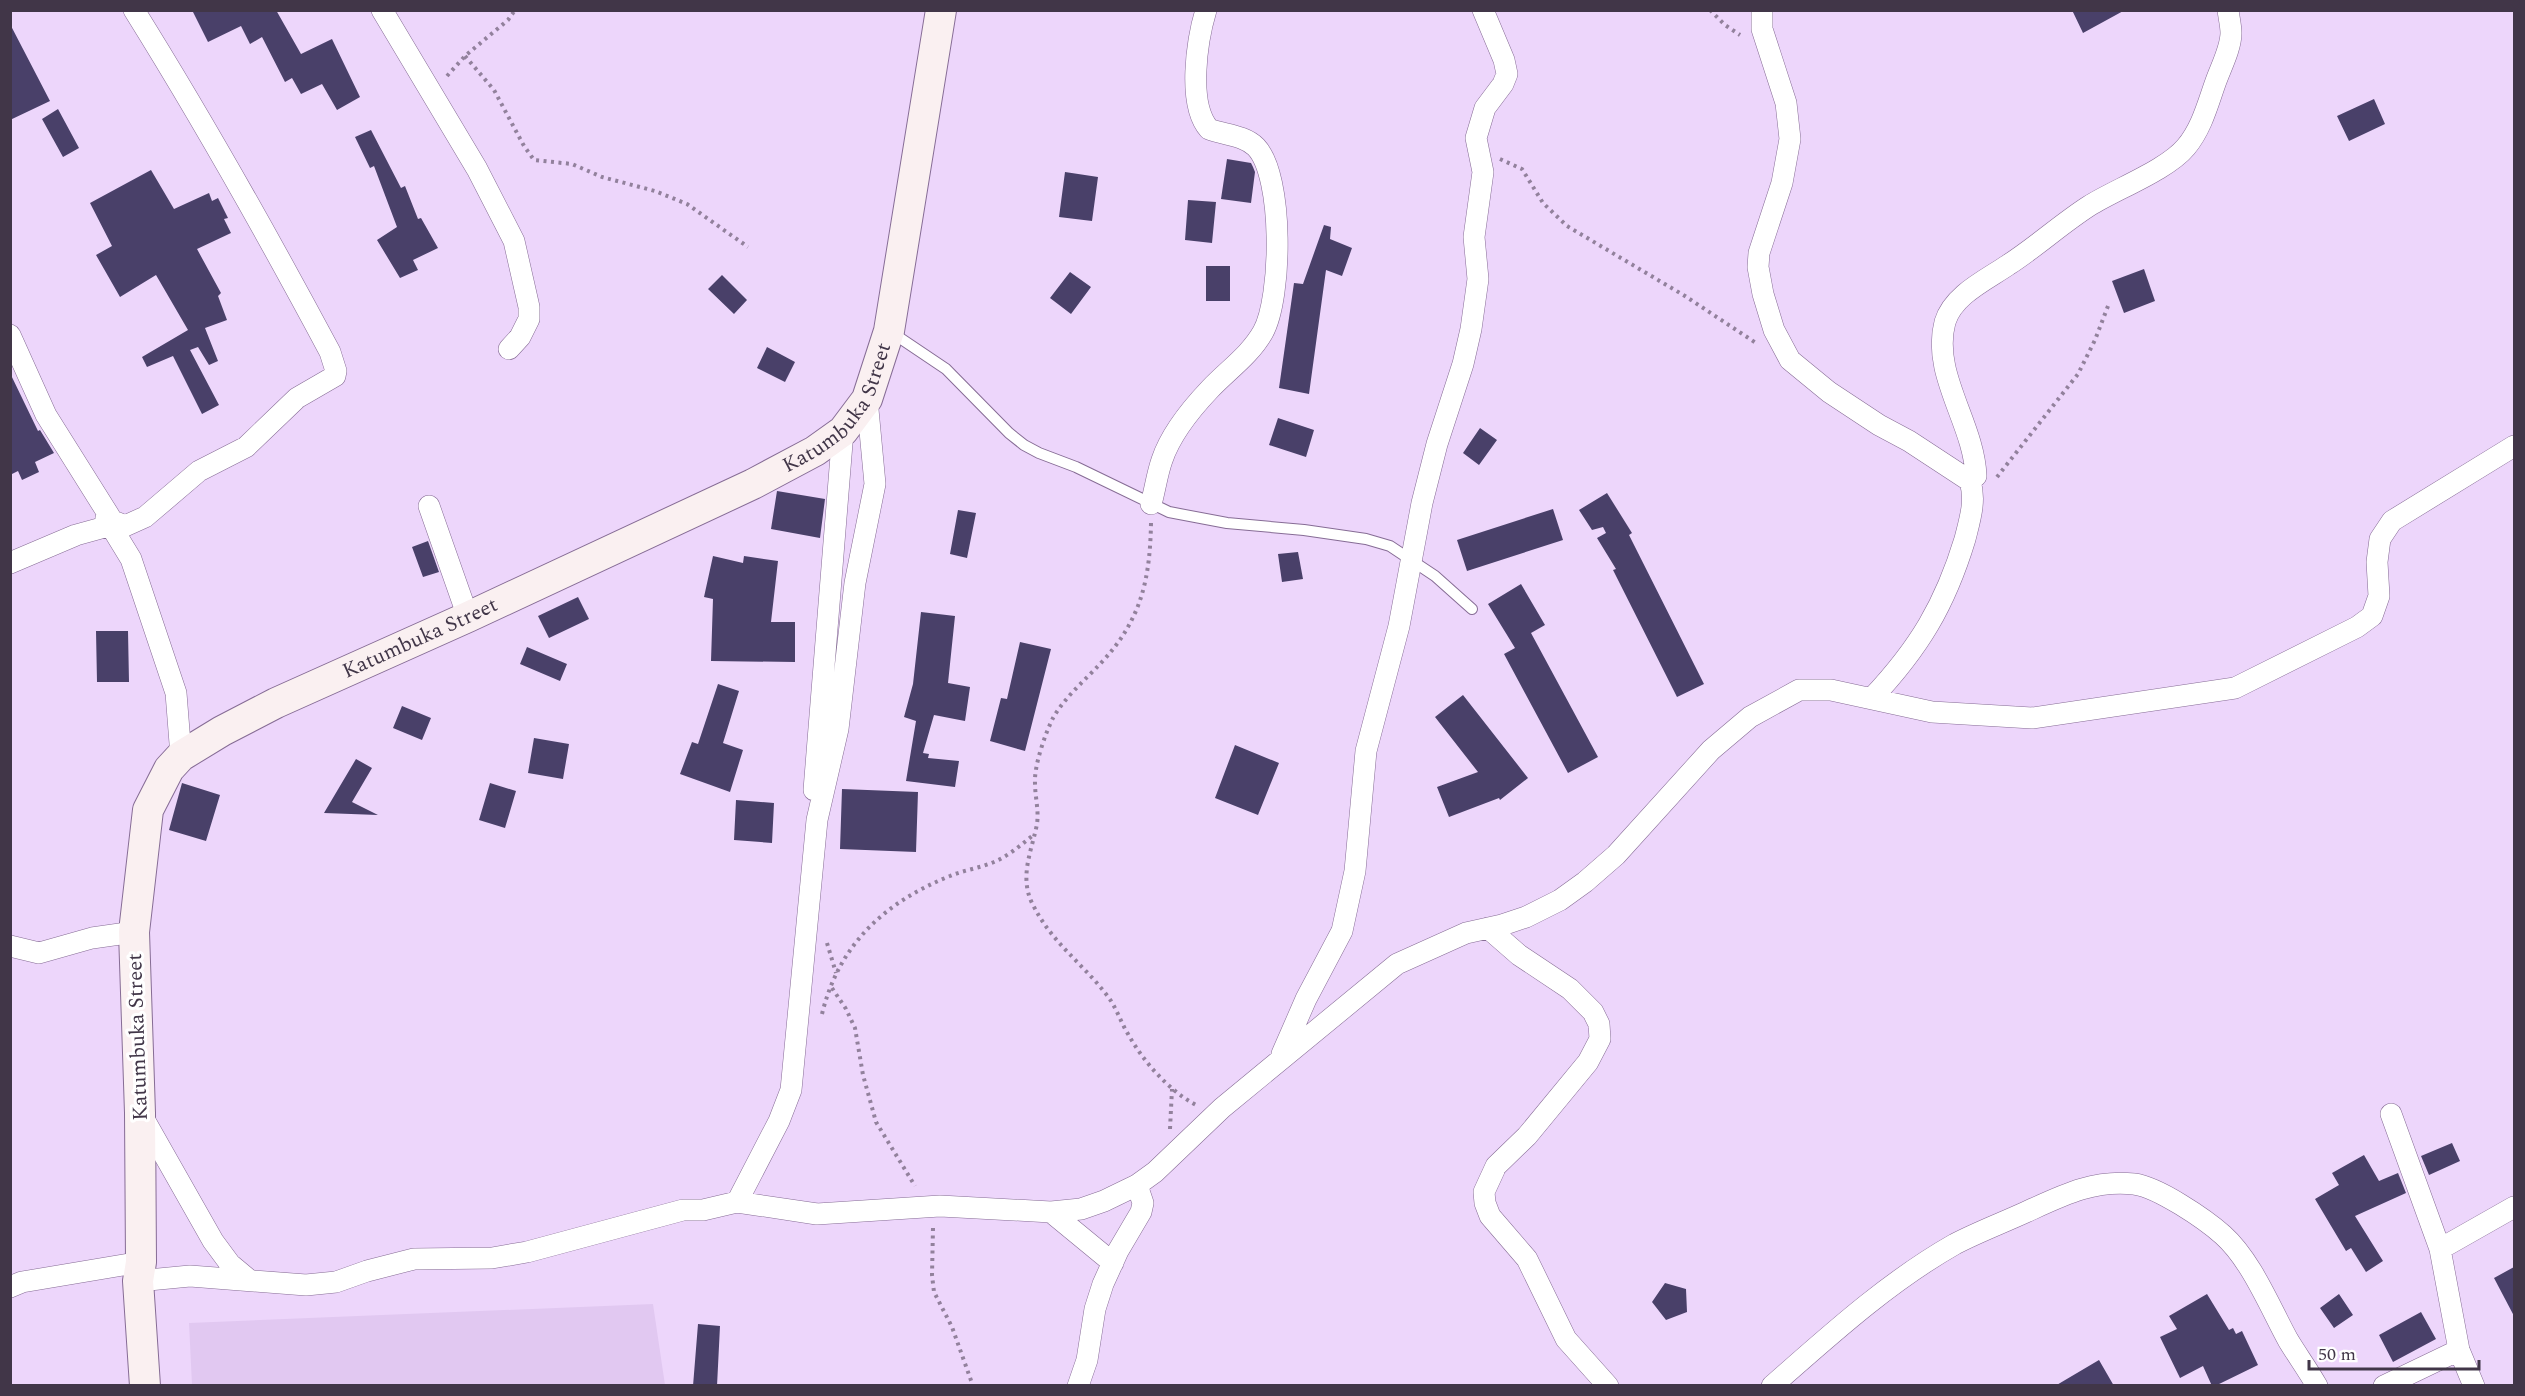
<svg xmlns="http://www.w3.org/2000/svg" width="2525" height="1396" font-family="Spectral,serif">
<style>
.built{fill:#e1c8f1}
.building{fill:#494069}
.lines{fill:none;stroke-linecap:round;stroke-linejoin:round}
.lane-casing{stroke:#866c95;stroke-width:12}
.street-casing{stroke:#866c95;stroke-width:22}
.secondary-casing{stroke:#866c95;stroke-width:32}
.path{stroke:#92819c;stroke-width:4;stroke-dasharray:3 4.5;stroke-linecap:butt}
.lane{stroke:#fff;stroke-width:10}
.street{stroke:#fff;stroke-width:21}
.secondary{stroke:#faf0f1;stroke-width:30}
.labels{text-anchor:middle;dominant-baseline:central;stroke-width:6;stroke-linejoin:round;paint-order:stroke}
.street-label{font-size:21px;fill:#413648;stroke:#fff}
</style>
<rect width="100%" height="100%" fill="#edd6fb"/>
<path class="built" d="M653,1304l12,81h-473l-3,-62z"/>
<path class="building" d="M192,10h84l25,44 31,-15 28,58 -23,13 -15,-26 -21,10 -9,-16 -7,4 -23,-45 -12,7 -9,-18 -33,16z
M2072,10h53l-42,23z
M10,24l40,77 -40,19z
M2374,99l11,25 -36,17 -12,-25z
M58,109l21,39 -16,9 -21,-38z
M371,130l30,58 4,-2 13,33 3,-1 17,30 -25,12 5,10 -18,8 -23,-38 20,-13 -23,-61 -4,2 -15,-31z
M1227,159l24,4 2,4 2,5 -4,31 -30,-4z
M151,170l23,39 35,-16 3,8 6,-3 10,20 -4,1 7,14 -34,16 24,44 -3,3 9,24 -22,8 13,33 -9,4 -11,-18 -8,3 29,55 -17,9 -29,-58 -26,11 -5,-10 46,-27 -32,-55 -36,22 -24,-42 16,-9 -22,-43z
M1065,172l33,5 -6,44 -33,-4z
M1188,200l28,2 -4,41 -27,-3z
M1324,225l7,2 -1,12 22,9 -10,28 -16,-6 -17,124 -30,-6 15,-105 9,1z
M1206,266h24v35h-24z
M2144,269l11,32 -31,12 -12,-32z
M1070,272l21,15 -20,27 -21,-16z
M722,275l25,25 -13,14 -26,-25z
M767,347l28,15 -10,20 -28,-14z
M10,373l28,58 2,-1 14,23 -19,9 4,10 -17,8 -4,-9 -8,4z
M1278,418l36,12 -8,27 -37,-12z
M1480,428l17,12 -18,25 -16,-12z
M777,491l48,8 -5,39 -49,-9z
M1607,493l25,40 -3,2 75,149 -27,13 -64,-127 3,-1 -19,-31 9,-5 -3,-6 -11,3 -13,-20z
M1553,509l10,31 -96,31 -10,-31z
M958,510l18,3 -9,45 -17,-4z
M428,541l11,31 -16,5 -11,-30z
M1298,552l5,27 -21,3 -4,-28z
M713,556l30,7 1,-7 34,5 -7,61h24v40l-84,-1 2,-62 -9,-2z
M1521,584l24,41 -14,8 67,124 -30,16 -64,-119 11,-6 -27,-44z
M578,597l11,22 -40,19 -11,-22z
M921,612l34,4 -7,67 22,4 -5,34 -31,-6 -11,38 6,1 -1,4 31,3 -4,26 -49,-6 10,-60 -12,-4 9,-33z
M96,631h32l1,51h-32z
M1020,642l31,7 -26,102 -35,-10 11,-43 6,1z
M527,647l40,17 -7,17 -40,-17z
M718,684l21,7 -16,52 20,7 -13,42 -50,-18 12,-32 6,2z
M1463,695l65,83 -28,22 -1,-2 -50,19 -12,-30 41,-15 -43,-55z
M402,706l29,12 -9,22 -29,-12z
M534,738l35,6 -6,35 -35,-6z
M1235,745l44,18 -21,52 -43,-17z
M356,759l16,9 -20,34 26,13 -54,-2z
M182,783l38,12 -14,46 -37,-11z
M490,783l26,8 -11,37 -26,-8z
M842,789l76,3 -2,60 -76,-3z
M736,800l38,3 -2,40 -38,-3z
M2452,1143l8,18 -31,14 -8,-19z
M2364,1155l15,26 19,-8 8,20 -51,23 28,45 -17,11 -15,-24 -5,3 -31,-52 24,-14 -7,-12z
M2514,1267v49l-20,-38z
M1665,1283l21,6 1,23 -21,8 -14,-18z
M2207,1294l22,36 4,-2 3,6 6,-3 16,34 -43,21h-3l-9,-20 -23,12 -20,-41 17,-8 -8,-13z
M2339,1294l14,21 -19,13 -14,-20z
M2421,1312l15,27 -43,23 -14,-27z
M698,1324l22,2 -3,60h-24z
M2099,1360l15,26h-59z"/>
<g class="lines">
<defs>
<path id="lane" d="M891,332l55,37 63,64 15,12 15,8 37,14 93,45 58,11 77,7 62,9 24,7 45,30 37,33"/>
<path id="street" d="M382,10l95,159 37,72 15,66v12l-9,18 -11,12
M1762,10v19l24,74 4,36 -8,44 -23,70 -1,14 5,27 11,36 16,30 39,32 50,33 30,16 61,40
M10,335l36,80 64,102 -4,1 25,41 45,134 5,63
M1151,504c4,-14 6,-30 11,-44 9,-27 29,-51 48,-71 18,-19 40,-34 53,-57 19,-34 21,-156 -7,-185 -12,-12 -32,-12 -47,-18 -22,-25 -12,-89 -3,-119
M429,506l39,111
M10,563l66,-28 29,-8 1,-9 19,8 20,-9 54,-46 47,-24 51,-49 38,-22 1,-5 -6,-19c-62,-116 -126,-230 -196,-342
M1872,698c47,-50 73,-93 93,-159 5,-20 11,-38 5,-58l6,-5c-2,-53 -45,-102 -31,-154 8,-27 41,-42 63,-57 28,-18 53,-41 81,-59 27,-17 78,-36 97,-59 16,-19 22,-44 30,-66 5,-14 15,-33 15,-48 0,-7 -2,-15 -3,-23
M814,790l29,-359
M1488,928l31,27 51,34 23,23 6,12 1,15 -12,23 -61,74 -31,30 -12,26 1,11 5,13 37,43 39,80 42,47
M10,946l29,7 53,-15 42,-6
M1282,1054l24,-55 36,-68 13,-60 11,-120 33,-125 23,-123 15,-59 26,-80 8,-35 7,-50 -4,-42 9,-65 -7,-34 9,-30 18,-24 4,-10 -3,-14 -21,-50
M141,1114l72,127 17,23 18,15
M2391,1114l49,135 19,101 15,36
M737,1202l42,-81 12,-31 26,-270 21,-91 17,-146 20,-99 -8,-85
M1051,1212l62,51
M2440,1249l74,-42
M138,1281l52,-5 116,9 30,-3 31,-11 47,-12 78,-1 35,-6 156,-42h20l34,-8 80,12 123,-8 111,6 30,-3 23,-8 33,-16 18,-13 67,-64 175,-144 69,-31 36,-8 24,-8 34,-17 25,-18 31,-27 95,-105 39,-33 49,-27h32l101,22 100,6 203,-30 122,-61 15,-11 7,-20 -2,-34 3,-23 12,-18 122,-75
M10,1287l12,-5 119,-20
M1078,1386l9,-26 8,-51 8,-25 15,-33 23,-39 2,-9 -6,-18
M1772,1386c58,-51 116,-104 183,-142 23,-12 47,-21 71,-32 35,-16 68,-33 108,-28 24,3 71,35 89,51 28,25 47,72 65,105 9,15 20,30 29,46
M2384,1386l75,-36"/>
<g id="secondary">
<path id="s1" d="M145,1386l-7,-105 3,-19 -1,-149 -6,-181 14,-122 21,-41 12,-13 41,-25 54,-28 192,-86 285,-133 62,-33 28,-20 24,-32 22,-68 52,-321"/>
</g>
</defs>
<use href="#lane" class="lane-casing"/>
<use href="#street" class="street-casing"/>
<use href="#secondary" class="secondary-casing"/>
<path class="path" d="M1710,10l15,15 15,10
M465,56l29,34 30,56 10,14 38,4 30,13 53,14 32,13 61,43
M447,76l18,-20 43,-36 7,-10
M1500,159l22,10 21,34 24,23 118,70 71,47
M1997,477l81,-103 17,-34 13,-34
M1151,523c-1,57 -10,98 -51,141 -15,16 -36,34 -47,54 -8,16 -19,48 -18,65 0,14 4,27 2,41 -5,26 -18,52 -5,79 19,39 49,59 74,91 10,12 14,27 22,40 15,27 40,56 68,71
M827,943l9,30
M832,988l14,21 9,19 8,47 13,47 39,64
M822,1014c17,-70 63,-112 128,-138 14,-6 30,-8 44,-14 14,-6 26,-16 38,-26
M1170,1129l2,-40
M933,1228l-1,47 2,17 18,35 21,59"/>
<use href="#lane" class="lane"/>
<use href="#street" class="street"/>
<use href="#secondary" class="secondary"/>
</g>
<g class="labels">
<g class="street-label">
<text stroke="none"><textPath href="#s1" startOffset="1394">Katumbuka Street</textPath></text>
<text stroke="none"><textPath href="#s1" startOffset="908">Katumbuka Street</textPath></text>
<text transform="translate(138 1037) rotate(-92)">Katumbuka Street</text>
</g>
</g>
<rect width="2525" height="1396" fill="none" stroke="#413648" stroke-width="24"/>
<path d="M2309 1360v9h170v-9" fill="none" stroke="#413648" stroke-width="3"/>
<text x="2318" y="1360" font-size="18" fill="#413648" stroke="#ffffff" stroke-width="4.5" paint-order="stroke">50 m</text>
</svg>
